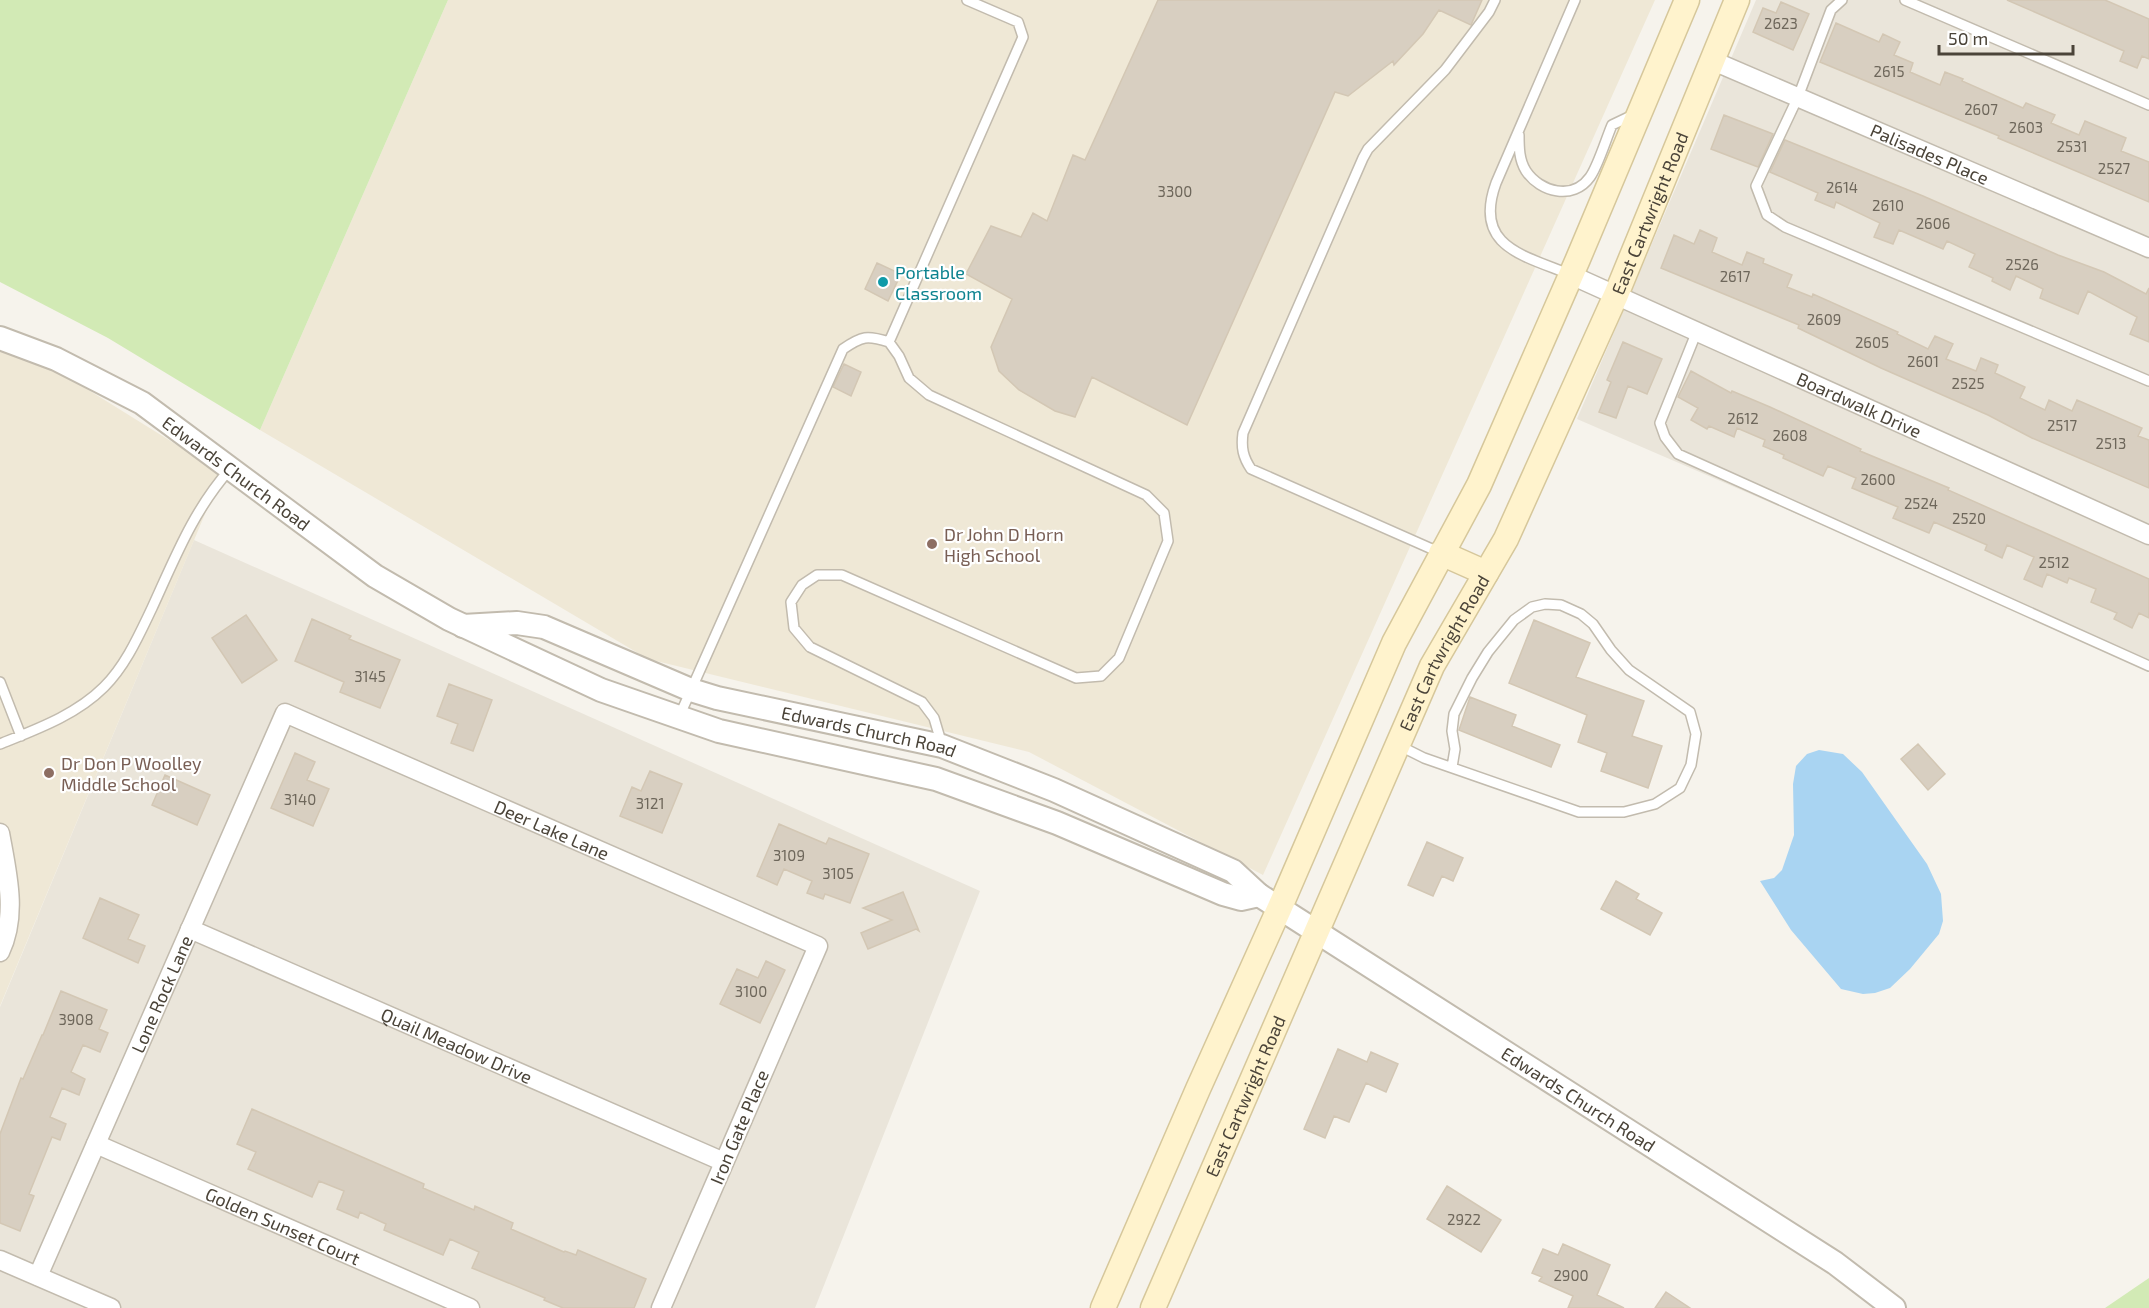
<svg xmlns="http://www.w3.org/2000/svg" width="2149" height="1308" font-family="'Exo 2',sans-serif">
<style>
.residential{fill:#eae5da}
.education{fill:#efe8d6}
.green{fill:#d2eab5}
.water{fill:#a9d4f2}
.building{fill:#d8cfc1;stroke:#d3c7b4;stroke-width:1.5}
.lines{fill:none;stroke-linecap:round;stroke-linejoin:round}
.service-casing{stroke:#c2bbae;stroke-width:12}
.minor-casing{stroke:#c2bbae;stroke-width:21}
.tertiary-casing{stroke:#c2bbae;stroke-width:26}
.secondary-casing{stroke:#d6c79b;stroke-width:27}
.service{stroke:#fff;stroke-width:9}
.minor{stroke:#fff;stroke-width:18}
.tertiary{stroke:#fff;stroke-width:22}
.secondary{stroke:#fff3cd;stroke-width:24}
.culture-dot{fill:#0f9aa8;stroke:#fff;stroke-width:2}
.education-dot{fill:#8d6e63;stroke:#fff;stroke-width:2}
.labels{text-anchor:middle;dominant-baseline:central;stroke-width:4.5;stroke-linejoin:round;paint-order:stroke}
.number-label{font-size:15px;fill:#6e675b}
.street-label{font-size:18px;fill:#4b4439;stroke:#fff}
.culture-label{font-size:18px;fill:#0d838f;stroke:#fff;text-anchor:start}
.education-label{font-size:18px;fill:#785e54;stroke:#fff;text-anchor:start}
</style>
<rect width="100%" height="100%" fill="#f6f3ec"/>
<path class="residential" d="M1756,0h393v666l-572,-247z
M194,540l786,351 -165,417h-815v-301z"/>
<path class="education" d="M448,0h1207l-392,875 -234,-123 -381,-93 -388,-229z
M0,351l66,25 156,97 -222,533z"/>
<path class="green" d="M0,0h448l-188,430 -152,-92 -108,-56z
M2149,1278v30h-44z"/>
<path class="water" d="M1819,750l24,4 19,18 65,92 14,30 2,27 -4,13 -29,35 -20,19 -15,5 -12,1 -22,-5 -50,-59 -31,-49 14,-3 8,-8 12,-35 -1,-51 3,-18 11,-12z"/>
<path class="building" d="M1158,0h324l-11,25 -32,-15 -16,24 -29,31 -1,-4 -45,35 -13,-4 -148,333 -95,-48 -17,40 -20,-6 -36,-21 -20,-19 -8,-24 21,-48 -46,-25 25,-48 30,11 12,-24 14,8 26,-66 12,5z
M2007,0h98l44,19v40l-7,-3 -5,12 -17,-7 4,-10z
M1781,2l28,12 -16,36 -40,-18 10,-24 13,5z
M1836,23l43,19 4,-8 17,8 -6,13 19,8 -3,9 30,13 5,-13 18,7 -1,2 61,27 3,-5 29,12 -4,8 28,12 6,-14 41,17 -5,13 28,11v40l-151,-64 1,-2 -179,-74z
M1724,115l49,19 -15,33 -47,-18z
M1785,140l138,56 135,59 46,17 42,22 3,-6v54l-19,-8 7,-17 -49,-26 -10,23 -38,-16 3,-9 -27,-13 -6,14 -18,-9 1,-3 -24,-11 6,-13 -28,-13 -4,8 -44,-19 -6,14 -19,-7 6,-14 -44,-21 -2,6 -19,-8 3,-7 -48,-21z
M1700,230l17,8 -5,14 30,13 5,-13 17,7 -1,4 29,12 -5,12 25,10 1,-3 85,38 -1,2 31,15 7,-13 18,8 -7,15 30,12 5,-13 17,7 -3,8 30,14 -5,11 25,12 4,-10 23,11 5,-11 65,28 -4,8 11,4v48l-117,-50 -44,-23 -107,-47 -83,-40 1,-3 -138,-57 13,-33 20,9z
M877,263l24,11 -13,27 -23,-12z
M1623,342l39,17 -15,35 -19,-8 -12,32 -17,-6 12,-30 -4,-2z
M844,364l17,8 -10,24 -18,-9z
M1691,371l40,22 1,-2 38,16 91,42 -1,2 89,37 -1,2 201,89v39l-10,-5 -7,15 -18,-9 3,-6 -26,-11 5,-13 -27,-11 -2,5 -20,-9 -5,13 -18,-8 10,-22 -27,-12 -5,13 -17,-8 2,-5 -53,-23 -5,11 -36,-15 5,-11 -46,-19 4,-10 -28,-12 -5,10 -40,-18 1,-3 -21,-9 2,-6 -28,-12 -3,9 -25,-11 -2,3 -16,-9 7,-12 -20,-11z
M246,615l31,45 -35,23 -30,-45z
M312,619l39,17 -2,3 51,21 -20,48 -40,-16 4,-10 -49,-21z
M1534,620l56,23 -14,34 68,24 -12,35 30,10 -14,42 -47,-17 6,-18 -29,-11 9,-27 -78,-32z
M449,684l43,16 -19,51 -22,-8 7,-19 -21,-8z
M1470,697l46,18 -4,11 48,19 -9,22 -92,-37z
M1918,744l27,30 -17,16 -27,-31z
M295,753l20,9 -8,18 22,9 -16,37 -42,-18z
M650,771l32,13 -20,49 -42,-17 12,-29 9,4z
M165,775l45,20 -13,30 -45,-20z
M779,824l47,20 3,-6 40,16 -19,49 -25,-9 -2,5 -16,-6 5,-12 -28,-12 -7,16 -20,-9z
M1427,842l36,16 -10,23 -11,-5 -9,20 -25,-11z
M1616,881l23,13 -3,5 26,14 -12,22 -49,-26z
M903,892l16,39 -3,-2 -48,20 -7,-16 31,-13 -29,-12z
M100,898l39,17 -11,24 17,7 -7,17 -55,-25z
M766,961l19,9 -25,53 -40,-19 17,-35 21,9z
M61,991l46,19 -8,19 9,4 -8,19 -17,-7 -12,27 14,7 -6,16 -17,-7 -12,29 16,7 -6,16 -8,-3 -23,57 5,2 -14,35 -20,-8v-89l21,-56 2,1 19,-44h1z
M1338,1049l29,13 4,-10 27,12 -12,28 -20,-9 -17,39 -15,-6 -9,22 -21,-9z
M252,1109l172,75 -1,4 51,22 1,-4 38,17 -2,6 53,23 1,-1 11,4 2,-5 68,29 -12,29h-71l-19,-8 1,-2 -73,-30 7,-16 -29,-13 -7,16 -59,-25 2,-6 -26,-12 -2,6 -21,-9 7,-18 -25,-10 -7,16 -64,-28 8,-17 -19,-8z
M1447,1186l54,34 -20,32 -54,-33z
M1563,1244l47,21 -13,30 27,13h-56l5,-12 -34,-15 3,-4 -10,-4 11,-24 15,6z
M1666,1292l24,16h-35z"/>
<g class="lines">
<defs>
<path id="service" d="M1842,0l-11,10 -33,87 -42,89 11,29 18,12 364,154
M1905,0l244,105
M1519,135c0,12 0,25 7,36 14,21 47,30 64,6 8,-11 16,-38 22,-52l21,-10
M1569,274c-47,-19 -96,-28 -73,-91l79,-183
M1697,331l-37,92 5,14 13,17 471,212
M1441,553l-190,-84c-8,-12 -10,-21 -8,-36l120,-275 5,-9 77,-79 44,-58 6,-12
M0,682l21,54
M679,717l164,-368c19,-13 24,-14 46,-7
M0,744c37,-15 76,-29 104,-57 22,-22 35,-52 48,-79 23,-50 41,-97 78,-139
M942,745l-8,-27 -12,-16 -112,-55 -16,-19 -3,-26 11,-17 15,-10h25l234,103 25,-2 18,-18 49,-117 -4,-28 -18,-18 -217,-100 -20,-17 -10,-22 -10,-14 134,-305 -5,-15 -51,-22
M1400,746l24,12 155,54h45l31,-8 25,-16 11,-23 5,-31 -6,-22 -61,-42 -18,-20 -18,-26 -12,-10 -20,-9 -16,-1 -13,3 -18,13 -26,32 -16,26 -18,36 -2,17 3,18 -3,18"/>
<g id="minor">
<path id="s1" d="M1711,60l438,188"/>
<path id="s2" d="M1571,275l578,260"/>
<path d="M0,833c7,39 18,82 0,119"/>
<path id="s3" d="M190,929l534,233"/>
<path id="s4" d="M96,1144l374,164"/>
<path d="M0,1260l111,48"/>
<path id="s5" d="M38,1276l247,-563 533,233 -157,362"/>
</g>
<g id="tertiary">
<path id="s6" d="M0,338l56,21 86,44 233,173 74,43 152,71 118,41 217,48 121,44 166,71 18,5 18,-4"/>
<path id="s7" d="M463,626l54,-3 27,4 147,63 26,8 225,48 112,44 179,81 26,24 576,368 59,45"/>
</g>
<g id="secondary">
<path d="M1441,553l45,20"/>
<path d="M1103,1308l95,-219 82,-182 114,-264 85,-158 99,-226 109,-259"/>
<path id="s8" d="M1153,1308l279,-642 74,-127 110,-244 121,-295"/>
</g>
</defs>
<use href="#service" class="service-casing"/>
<use href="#minor" class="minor-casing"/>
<use href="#tertiary" class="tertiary-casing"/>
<use href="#secondary" class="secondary-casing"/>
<use href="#service" class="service"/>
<use href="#minor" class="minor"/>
<use href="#tertiary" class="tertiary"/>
<use href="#secondary" class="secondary"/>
</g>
<circle class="culture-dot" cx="883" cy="282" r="6"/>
<g class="education-dot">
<circle cx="932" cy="544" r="6"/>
<circle cx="49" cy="773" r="6"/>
</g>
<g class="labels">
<g class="number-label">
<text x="1781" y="23">2623</text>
<text x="1889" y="71">2615</text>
<text x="1981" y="109">2607</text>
<text x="2026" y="127">2603</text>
<text x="2072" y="146">2531</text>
<text x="2114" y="168">2527</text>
<text x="1842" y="187">2614</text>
<text x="1175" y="191">3300</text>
<text x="1888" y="205">2610</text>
<text x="1933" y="223">2606</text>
<text x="2022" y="264">2526</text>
<text x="1735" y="276">2617</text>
<text x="1824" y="319">2609</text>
<text x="1872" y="342">2605</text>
<text x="1923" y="361">2601</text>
<text x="1968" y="383">2525</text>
<text x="1743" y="418">2612</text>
<text x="2062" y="425">2517</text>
<text x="1790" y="435">2608</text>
<text x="2111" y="443">2513</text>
<text x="1878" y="479">2600</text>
<text x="1921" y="503">2524</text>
<text x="1969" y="518">2520</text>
<text x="2054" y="562">2512</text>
<text x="370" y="676">3145</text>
<text x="300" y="799">3140</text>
<text x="650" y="803">3121</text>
<text x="789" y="855">3109</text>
<text x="838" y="873">3105</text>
<text x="751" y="991">3100</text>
<text x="76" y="1019">3908</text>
<text x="1464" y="1219">2922</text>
<text x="1571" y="1275">2900</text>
</g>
<g class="street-label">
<text stroke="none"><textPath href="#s1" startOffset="238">Palisades Place</textPath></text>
<text stroke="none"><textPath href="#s8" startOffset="1203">East Cartwright Road</textPath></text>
<text stroke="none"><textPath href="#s2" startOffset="316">Boardwalk Drive</textPath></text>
<text stroke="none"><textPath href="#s6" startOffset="274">Edwards Church Road</textPath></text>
<text stroke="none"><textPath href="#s8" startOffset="717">East Cartwright Road</textPath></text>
<text stroke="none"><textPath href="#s7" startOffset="424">Edwards Church Road</textPath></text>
<text stroke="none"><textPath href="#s5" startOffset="906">Deer Lake Lane</textPath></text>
<text stroke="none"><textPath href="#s5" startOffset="308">Lone Rock Lane</textPath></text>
<text stroke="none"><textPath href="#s3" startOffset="291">Quail Meadow Drive</textPath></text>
<text stroke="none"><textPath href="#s8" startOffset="231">East Cartwright Road</textPath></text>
<text stroke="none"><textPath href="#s7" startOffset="1230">Edwards Church Road</textPath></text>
<text transform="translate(739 1127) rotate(-67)">Iron Gate Place</text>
<text stroke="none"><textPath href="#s4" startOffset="204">Golden Sunset Court</textPath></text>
</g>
<g class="culture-label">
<text x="895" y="272">Portable<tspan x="895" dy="21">Classroom</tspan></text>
</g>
<g class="education-label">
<text x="944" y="534">Dr John D Horn<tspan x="944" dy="21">High School</tspan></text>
<text x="61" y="763">Dr Don P Woolley<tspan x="61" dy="21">Middle School</tspan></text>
</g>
</g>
<path d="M1939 45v9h134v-9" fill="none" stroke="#4b4439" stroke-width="3"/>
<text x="1948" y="45" font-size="18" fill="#4b4439" stroke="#ffffff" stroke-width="4.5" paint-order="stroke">50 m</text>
</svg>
